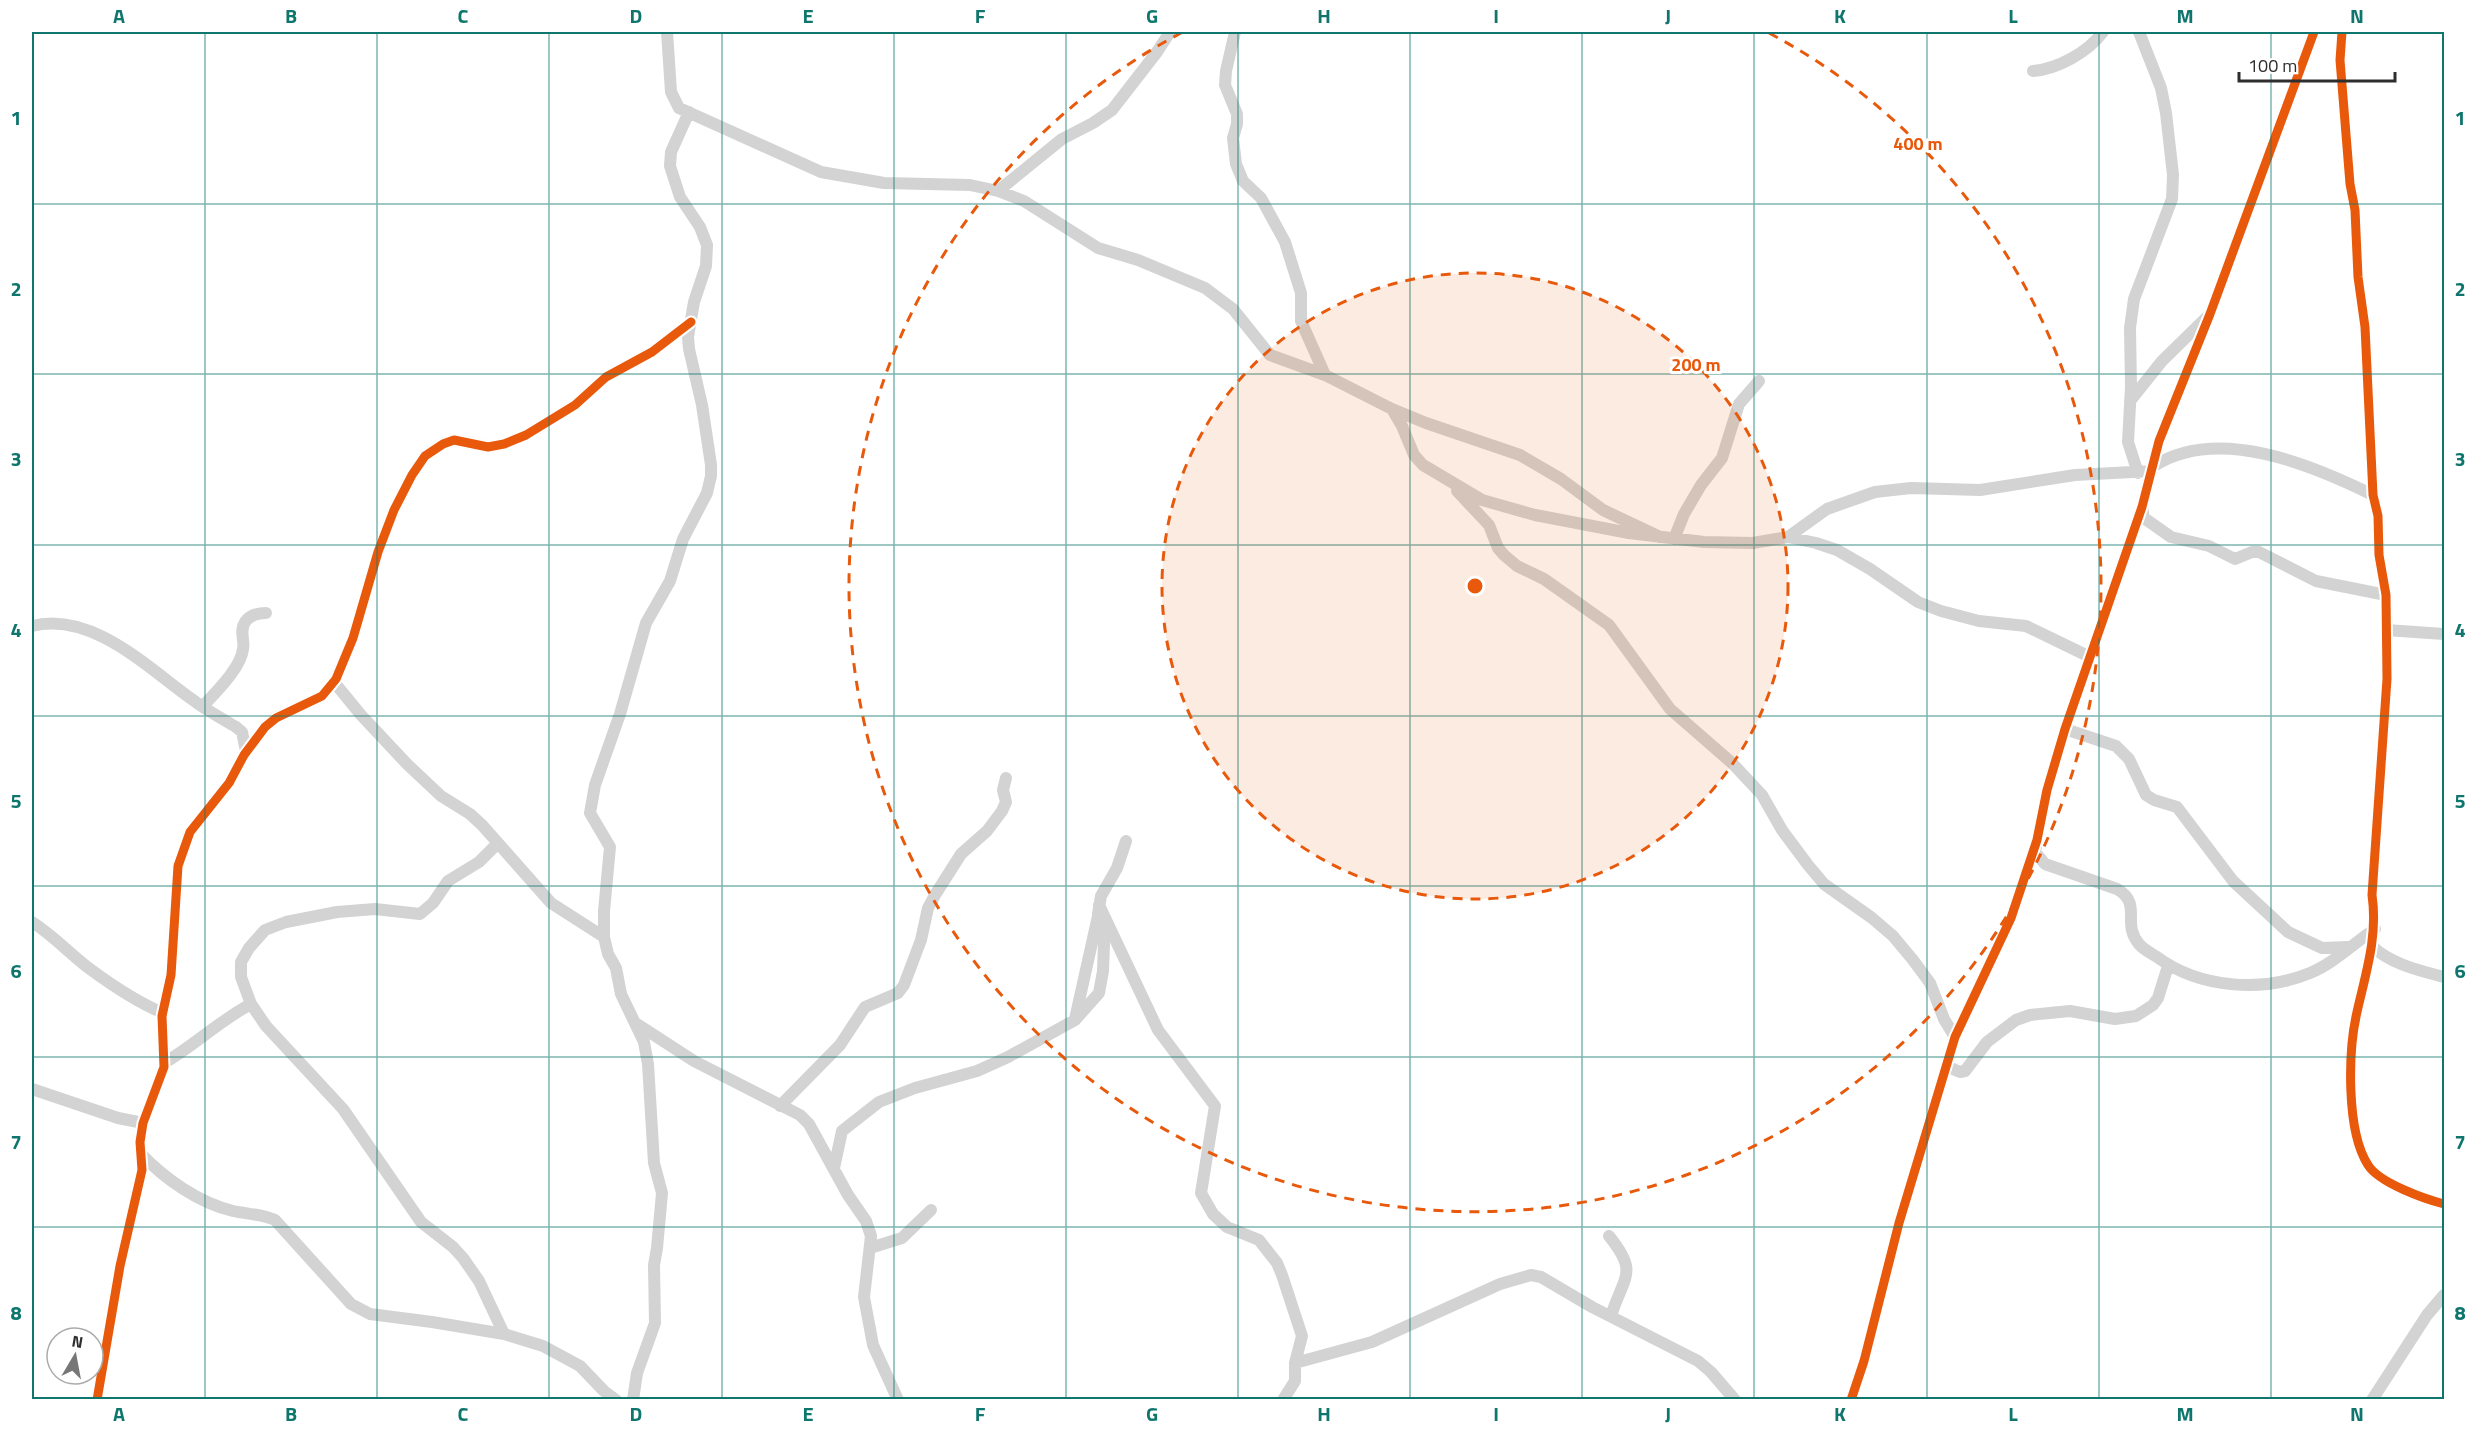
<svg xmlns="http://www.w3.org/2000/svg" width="2476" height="1431" font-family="'Titillium Web',sans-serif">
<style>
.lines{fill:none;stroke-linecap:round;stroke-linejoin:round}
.minor{stroke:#d3d3d3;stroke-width:12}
.cycleway-casing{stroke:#fff;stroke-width:13}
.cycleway{stroke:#e8590c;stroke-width:9}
.grid{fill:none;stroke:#0f766e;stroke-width:1.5;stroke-opacity:0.55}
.ring{fill:none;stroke:#e8590c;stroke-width:3;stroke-dasharray:10 8}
.centre{fill:#e8590c;stroke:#fff;stroke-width:3}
.ring-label{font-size:18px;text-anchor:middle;font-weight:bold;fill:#e8590c;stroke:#fff;stroke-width:6;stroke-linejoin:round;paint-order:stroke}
.neatline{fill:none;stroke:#0f766e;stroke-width:2}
.grid-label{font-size:20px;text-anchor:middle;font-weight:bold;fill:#0f766e}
</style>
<rect width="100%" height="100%" fill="#fff"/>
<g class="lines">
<path class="minor" d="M667,32l4,60 8,16 142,64 63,11 86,2 28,6 26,10 74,47 40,12 67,28 28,21 37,46 55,20 67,34 34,14 94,32 41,24 42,31 57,27
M1235,32l-9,39 -1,14 12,29v10l-4,14 3,26 7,17 18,17 24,44 16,51v28l24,54
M2342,32l-2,28 10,124 5,26 3,67 7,50 8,168 5,21 1,39 7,40 1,84 -15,216c6,41 -6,77 -15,117 -9,39 -11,119 11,153 11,18 57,34 76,39
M2033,71c25,-2 55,-19 70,-39
M998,191l64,-52 31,-16 19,-13 45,-58 13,-20
M2130,401l32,-40 45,-44
M1392,409l10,17 12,29 9,10 59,35 53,15 94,18 75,9 49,1 35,-6 39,-28 48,-17 36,-4 69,2 95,-15 77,-4
M2154,466c64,-41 158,-1 219,29
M2138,473l-10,-31 3,-55 -1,-59 4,-29 38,-100 1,-24 -7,-62 -5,-25 -22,-56
M1457,491l32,34 9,23 6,7 13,11 27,13 65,46 61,84 62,54 30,32 20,35 26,35 16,19 48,34 21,18 20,24 17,23 14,36 11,18
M2142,507l2,11 27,19 38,9 26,13 17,-7h7l57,29 70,14
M1788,537l28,6 21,7 33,19 48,33 23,9 38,10 47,5 64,31
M1674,539l10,-25 17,-29 21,-27 17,-54 20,-23
M32,626c60,-15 116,42 161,74 13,10 28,18 43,27l6,5 4,19
M2386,630l58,4
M334,682l27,33 47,50 33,31 29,18 12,11 69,78 53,34 4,17 8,14 5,26 23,48 4,22 6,99 8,30 -5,55 -3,17 1,58 -18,50 -4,27
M203,706c12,-13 38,-38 40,-57 2,-9 -4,-18 2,-27 5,-7 13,-9 21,-9
M2065,729l51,17 13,13 17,36 8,5 23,7 56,74 55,51 34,16 26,-1
M498,843l-19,19 -31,19 -15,22 -13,11 -45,-5 -38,3 -51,10 -21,8 -16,18 -8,14v15l10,27 15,22 77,83 78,113 32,25 10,11 16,23 25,53
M2036,847l-1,5 10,12 72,25c26,15 4,34 22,55 5,6 12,9 18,13 42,31 105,36 153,16 24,-10 44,-30 65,-44
M1099,905l59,125 57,76 -14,87 12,21 14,13 32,13 18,23 5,12 20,61 -7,27v18l-12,19
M32,922c22,14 38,32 58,47 23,17 47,33 73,44
M604,937v-26l6,-64 -20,-34 5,-28 25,-71 26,-91 24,-42 13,-42 24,-46 4,-17v-11l-9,-60 -13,-56 -1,-12 6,-35 12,-36 1,-21 -7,-18 -20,-30 -10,-31 1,-14 18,-40
M2372,946c18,18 49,25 72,31
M1075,1019l23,-103
M637,1024l57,37 106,54 9,9 39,71 18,26 5,15 -7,61 9,48 25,55
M164,1063c31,-18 55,-42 87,-59
M1946,1066l14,6 5,-1 22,-29 29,-22 14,-5 40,-4 45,8 21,-3 17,-11 5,-7 10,-32
M32,1089l86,29 25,5
M780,1106l60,-61 25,-38 33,-14 6,-8 17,-45 7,-32 7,-13 26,-41 26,-23 15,-20 4,-9 -3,-12 3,-12
M141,1154c24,25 58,49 92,57 14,3 28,3 42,9l76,84 19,10 62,8 72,12 39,12 37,20 24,25 12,9
M834,1168l8,-37 37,-29 36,-14 62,-17 31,-14 67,-37 24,-27 4,-22 1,-27 -6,-30 3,-18 16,-28 9,-27
M1609,1236c30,37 15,39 2,80
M870,1248l32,-10 29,-28
M1295,1363l77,-21 128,-58 31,-9 10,2 51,30 106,54 13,11 24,28
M97,1400l23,-134 22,-96 -2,-28 3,-19 21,-56 -2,-51 9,-41 7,-109 12,-34 39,-49 15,-28 21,-28 11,-9 46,-22 14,-17 17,-41 25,-86 16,-42 18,-35 13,-19 18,-12 11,-4 34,7 16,-3 22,-9 49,-30 31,-28 46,-25 39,-30
M1851,1400l13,-39 35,-138 56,-186 56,-119 26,-78 10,-50 18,-61 77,-222 17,-66 51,-127 104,-282
M2372,1400l55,-85 17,-20"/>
<defs>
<path id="cycleway" d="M2342,32l-2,28 10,124 5,26 3,67 7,50 8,168 5,21 1,39 7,40 1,84 -15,216c6,41 -6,77 -15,117 -9,39 -11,119 11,153 11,18 57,34 76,39
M97,1400l23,-134 22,-96 -2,-28 3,-19 21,-56 -2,-51 9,-41 7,-109 12,-34 39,-49 15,-28 21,-28 11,-9 46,-22 14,-17 17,-41 25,-86 16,-42 18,-35 13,-19 18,-12 11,-4 34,7 16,-3 22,-9 49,-30 31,-28 46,-25 39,-30
M1851,1400l13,-39 35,-138 56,-186 56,-119 26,-78 10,-50 18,-61 77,-222 17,-66 51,-127 104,-282"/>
</defs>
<use href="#cycleway" class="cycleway-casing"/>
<use href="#cycleway" class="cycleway"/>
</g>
<path class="grid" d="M205,32v1368M377,32v1368M549,32v1368M722,32v1368M894,32v1368M1066,32v1368M1238,32v1368M1410,32v1368M1582,32v1368M1754,32v1368M1927,32v1368M2099,32v1368M2271,32v1368M32,204h2412M32,374h2412M32,545h2412M32,716h2412M32,886h2412M32,1057h2412M32,1227h2412"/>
<circle cx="1475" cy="586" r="313" fill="#e8590c" fill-opacity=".12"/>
<g class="ring">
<circle cx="1475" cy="586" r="313"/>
<path d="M1769 33A626 626 0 1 1 1181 33"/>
</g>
<circle cx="1475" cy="586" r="9" class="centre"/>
<g class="ring-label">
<text x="1918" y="150">400 m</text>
<text x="1696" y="371">200 m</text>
</g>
<rect width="2476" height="1431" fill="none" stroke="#ffffff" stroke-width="66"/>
<g transform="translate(75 1356) rotate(10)"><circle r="28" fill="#ffffff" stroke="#ababab" stroke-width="1.5"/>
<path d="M0-4.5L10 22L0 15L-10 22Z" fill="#777777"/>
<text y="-9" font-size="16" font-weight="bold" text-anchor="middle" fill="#2e2e2e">N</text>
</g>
<path d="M2239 72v9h156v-9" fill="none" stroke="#2e2e2e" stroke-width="3"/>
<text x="2248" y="72" font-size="18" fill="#2e2e2e" stroke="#ffffff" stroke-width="4.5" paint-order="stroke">100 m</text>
<rect x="33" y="33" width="2410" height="1365" class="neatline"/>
<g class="grid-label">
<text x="119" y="23">A</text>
<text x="291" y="23">B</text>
<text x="463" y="23">C</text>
<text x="636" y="23">D</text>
<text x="808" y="23">E</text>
<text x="980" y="23">F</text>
<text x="1152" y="23">G</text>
<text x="1324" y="23">H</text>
<text x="1496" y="23">I</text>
<text x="1668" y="23">J</text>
<text x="1840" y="23">K</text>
<text x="2013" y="23">L</text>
<text x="2185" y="23">M</text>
<text x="2357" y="23">N</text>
<text x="16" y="125">1</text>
<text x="2460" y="125">1</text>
<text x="16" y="296">2</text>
<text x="2460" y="296">2</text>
<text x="16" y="466">3</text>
<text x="2460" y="466">3</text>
<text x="16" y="637">4</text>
<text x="2460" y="637">4</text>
<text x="16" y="808">5</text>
<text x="2460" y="808">5</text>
<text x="16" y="978">6</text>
<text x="2460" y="978">6</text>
<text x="16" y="1149">7</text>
<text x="2460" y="1149">7</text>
<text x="16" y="1320">8</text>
<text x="2460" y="1320">8</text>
<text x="119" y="1421">A</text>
<text x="291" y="1421">B</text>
<text x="463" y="1421">C</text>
<text x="636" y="1421">D</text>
<text x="808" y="1421">E</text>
<text x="980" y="1421">F</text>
<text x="1152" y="1421">G</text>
<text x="1324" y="1421">H</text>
<text x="1496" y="1421">I</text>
<text x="1668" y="1421">J</text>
<text x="1840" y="1421">K</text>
<text x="2013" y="1421">L</text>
<text x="2185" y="1421">M</text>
<text x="2357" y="1421">N</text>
</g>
</svg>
